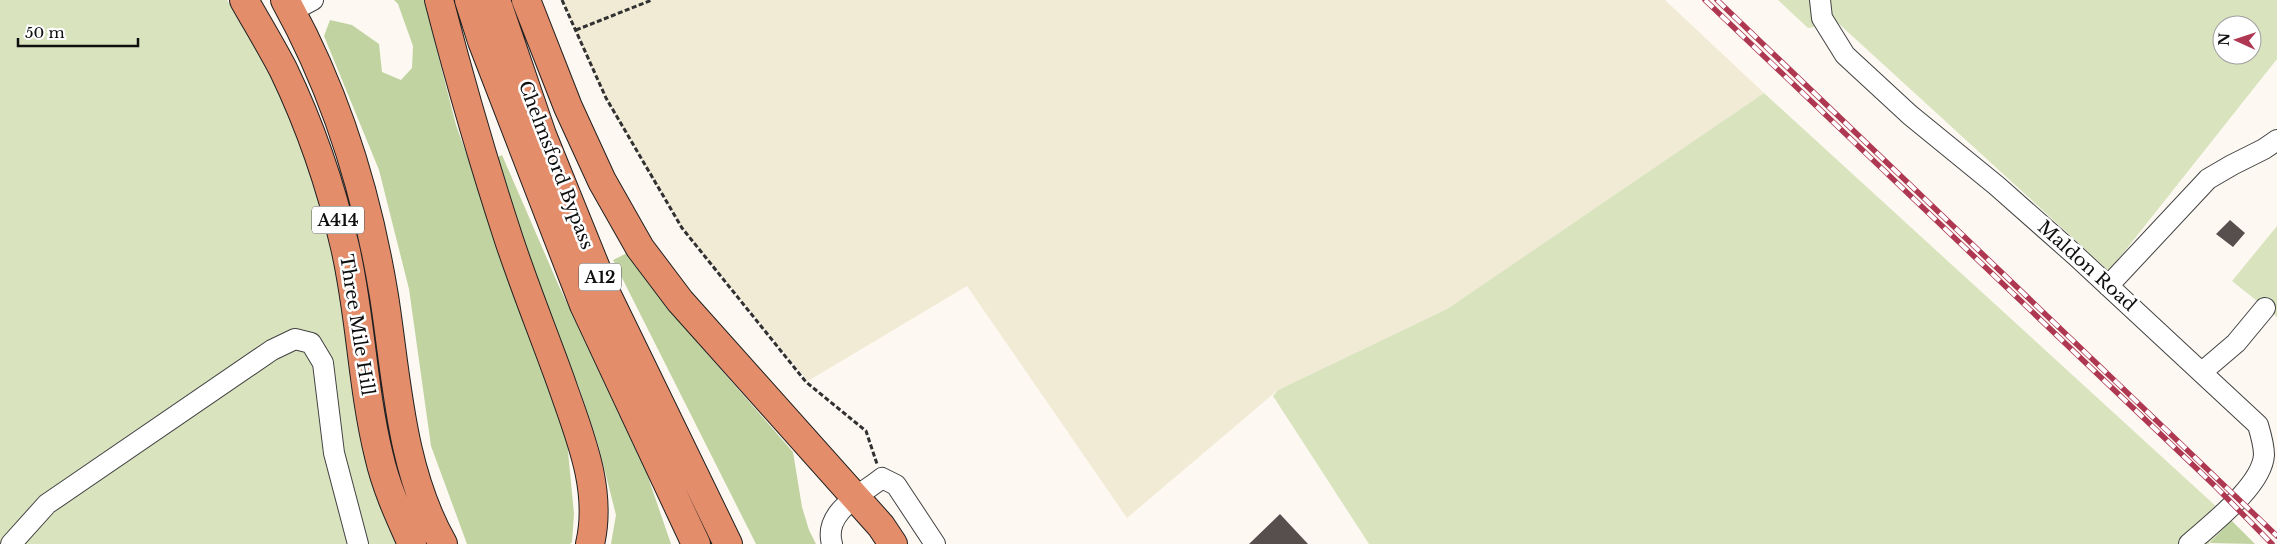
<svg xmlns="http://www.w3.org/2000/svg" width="2277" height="544" font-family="'Libre Baskerville',serif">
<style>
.farmland{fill:#f1ead5}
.green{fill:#d9e4bf;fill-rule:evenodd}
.forest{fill:#c0d3a1}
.building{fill:#564f4d}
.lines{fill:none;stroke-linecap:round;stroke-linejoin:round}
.minor-casing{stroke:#424242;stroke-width:22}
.highway-casing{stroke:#202020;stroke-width:30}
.path{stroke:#313131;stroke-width:3;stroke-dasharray:5 2.5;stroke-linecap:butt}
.minor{stroke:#fff;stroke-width:20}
.highway{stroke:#e38d6b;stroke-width:28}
.rail-casing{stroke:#ae3752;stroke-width:5.5}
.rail{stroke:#fff;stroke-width:4;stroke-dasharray:11;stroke-linecap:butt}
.labels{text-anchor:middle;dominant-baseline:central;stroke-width:5;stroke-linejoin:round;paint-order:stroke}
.shield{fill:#fff;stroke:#575757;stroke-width:1}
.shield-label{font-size:16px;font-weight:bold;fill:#0f0f0f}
.street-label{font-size:18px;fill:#0f0f0f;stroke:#fff}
</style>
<rect width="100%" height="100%" fill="#fdf9f2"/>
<path class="farmland" d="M562,0h1103l99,93 -317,216 -169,81 -151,128 -160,-232 -159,95 -126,-153 -76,-130z"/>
<path class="green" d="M0,0h227l65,111 34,114 74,319h-400z
M1778,0h499v59l-168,212 -271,-248 -30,5zM2222,25h30v30h-30z
M1764,93l467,427 -22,24h-840l-96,-148 5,-6 169,-81z
M2277,226v91l-45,-36z"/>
<path class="forest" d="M394,0h30l32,125 110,305 8,84 -2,28 -2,2h-103l-36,-98 -22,-157 -30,-119 -55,-134 6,-16 22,5 27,19 3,28 19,8 11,-12 1,-22 -15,-42z
M502,155l56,129 89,190 24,70h-60l5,-29 -18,-71 -19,-57 -58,-143 -29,-84z
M631,251l65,90 97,111 9,55 7,23 7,14h-60l-143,-284z
M2231,520l24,24 -45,-1z"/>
<path class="building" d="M2230,220l15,13 -12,14 -17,-13z
M1280,514l28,30h-59z"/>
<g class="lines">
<defs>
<path id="minor" d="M1820,0l2,18 23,37 65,60 87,71 78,69 183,170c3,10 6,20 6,30 -2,31 -53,69 -75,89
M292,11l21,-11
M2108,286l100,-107 24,-14 32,-16 13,-9
M2202,372l34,-29 29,-35
M11,544l36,-40 225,-154 23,-11 16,4 12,20 11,90 24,91
M832,544c-9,-32 29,-49 50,-66l14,7 39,59"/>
<path id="highway" d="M244,0c13,23 27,46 39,69 27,56 48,117 62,178 16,69 17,140 34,209 7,31 20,59 33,88
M285,0c51,92 82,192 99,296 13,83 16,172 59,248
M439,0c21,81 44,161 70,240 16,48 35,95 52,142 18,52 42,107 29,162
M469,0l13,41 102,264 112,239
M496,0l46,135 64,158 122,251
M526,0l42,107 34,74 38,67 40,53 201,225 12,18"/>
</defs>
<use href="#minor" class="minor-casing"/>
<use href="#highway" class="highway-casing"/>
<path class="path" d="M562,0l44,98 76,130 124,154 60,49 11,33
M576,30l76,-30"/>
<use href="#minor" class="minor"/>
<use href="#highway" class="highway"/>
<defs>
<path id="rail" d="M1705,0l511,487 56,57
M1717,0l560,536"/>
</defs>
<use href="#rail" class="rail-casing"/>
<use href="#rail" class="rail"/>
</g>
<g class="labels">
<g class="shield">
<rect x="312" y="206.5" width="52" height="27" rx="4"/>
<rect x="579" y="263.5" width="42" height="27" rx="4"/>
</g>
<g class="shield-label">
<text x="338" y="220">A414</text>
<text x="600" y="277">A12</text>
</g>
<g class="street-label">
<text transform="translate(556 165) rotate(69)">Chelmsford Bypass</text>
<text transform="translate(2087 266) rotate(42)">Maldon Road</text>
<text transform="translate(357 325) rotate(81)">Three Mile Hill</text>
</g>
</g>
<g transform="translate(2237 40) rotate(273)"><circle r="24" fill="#ffffff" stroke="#9f9f9f"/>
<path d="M0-4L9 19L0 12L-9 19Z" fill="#ae3752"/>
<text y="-8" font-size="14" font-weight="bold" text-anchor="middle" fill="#0f0f0f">N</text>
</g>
<path d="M18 38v8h120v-8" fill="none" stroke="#0f0f0f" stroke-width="2.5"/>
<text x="25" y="38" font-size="15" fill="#0f0f0f" stroke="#ffffff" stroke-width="4" paint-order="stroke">50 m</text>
</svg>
